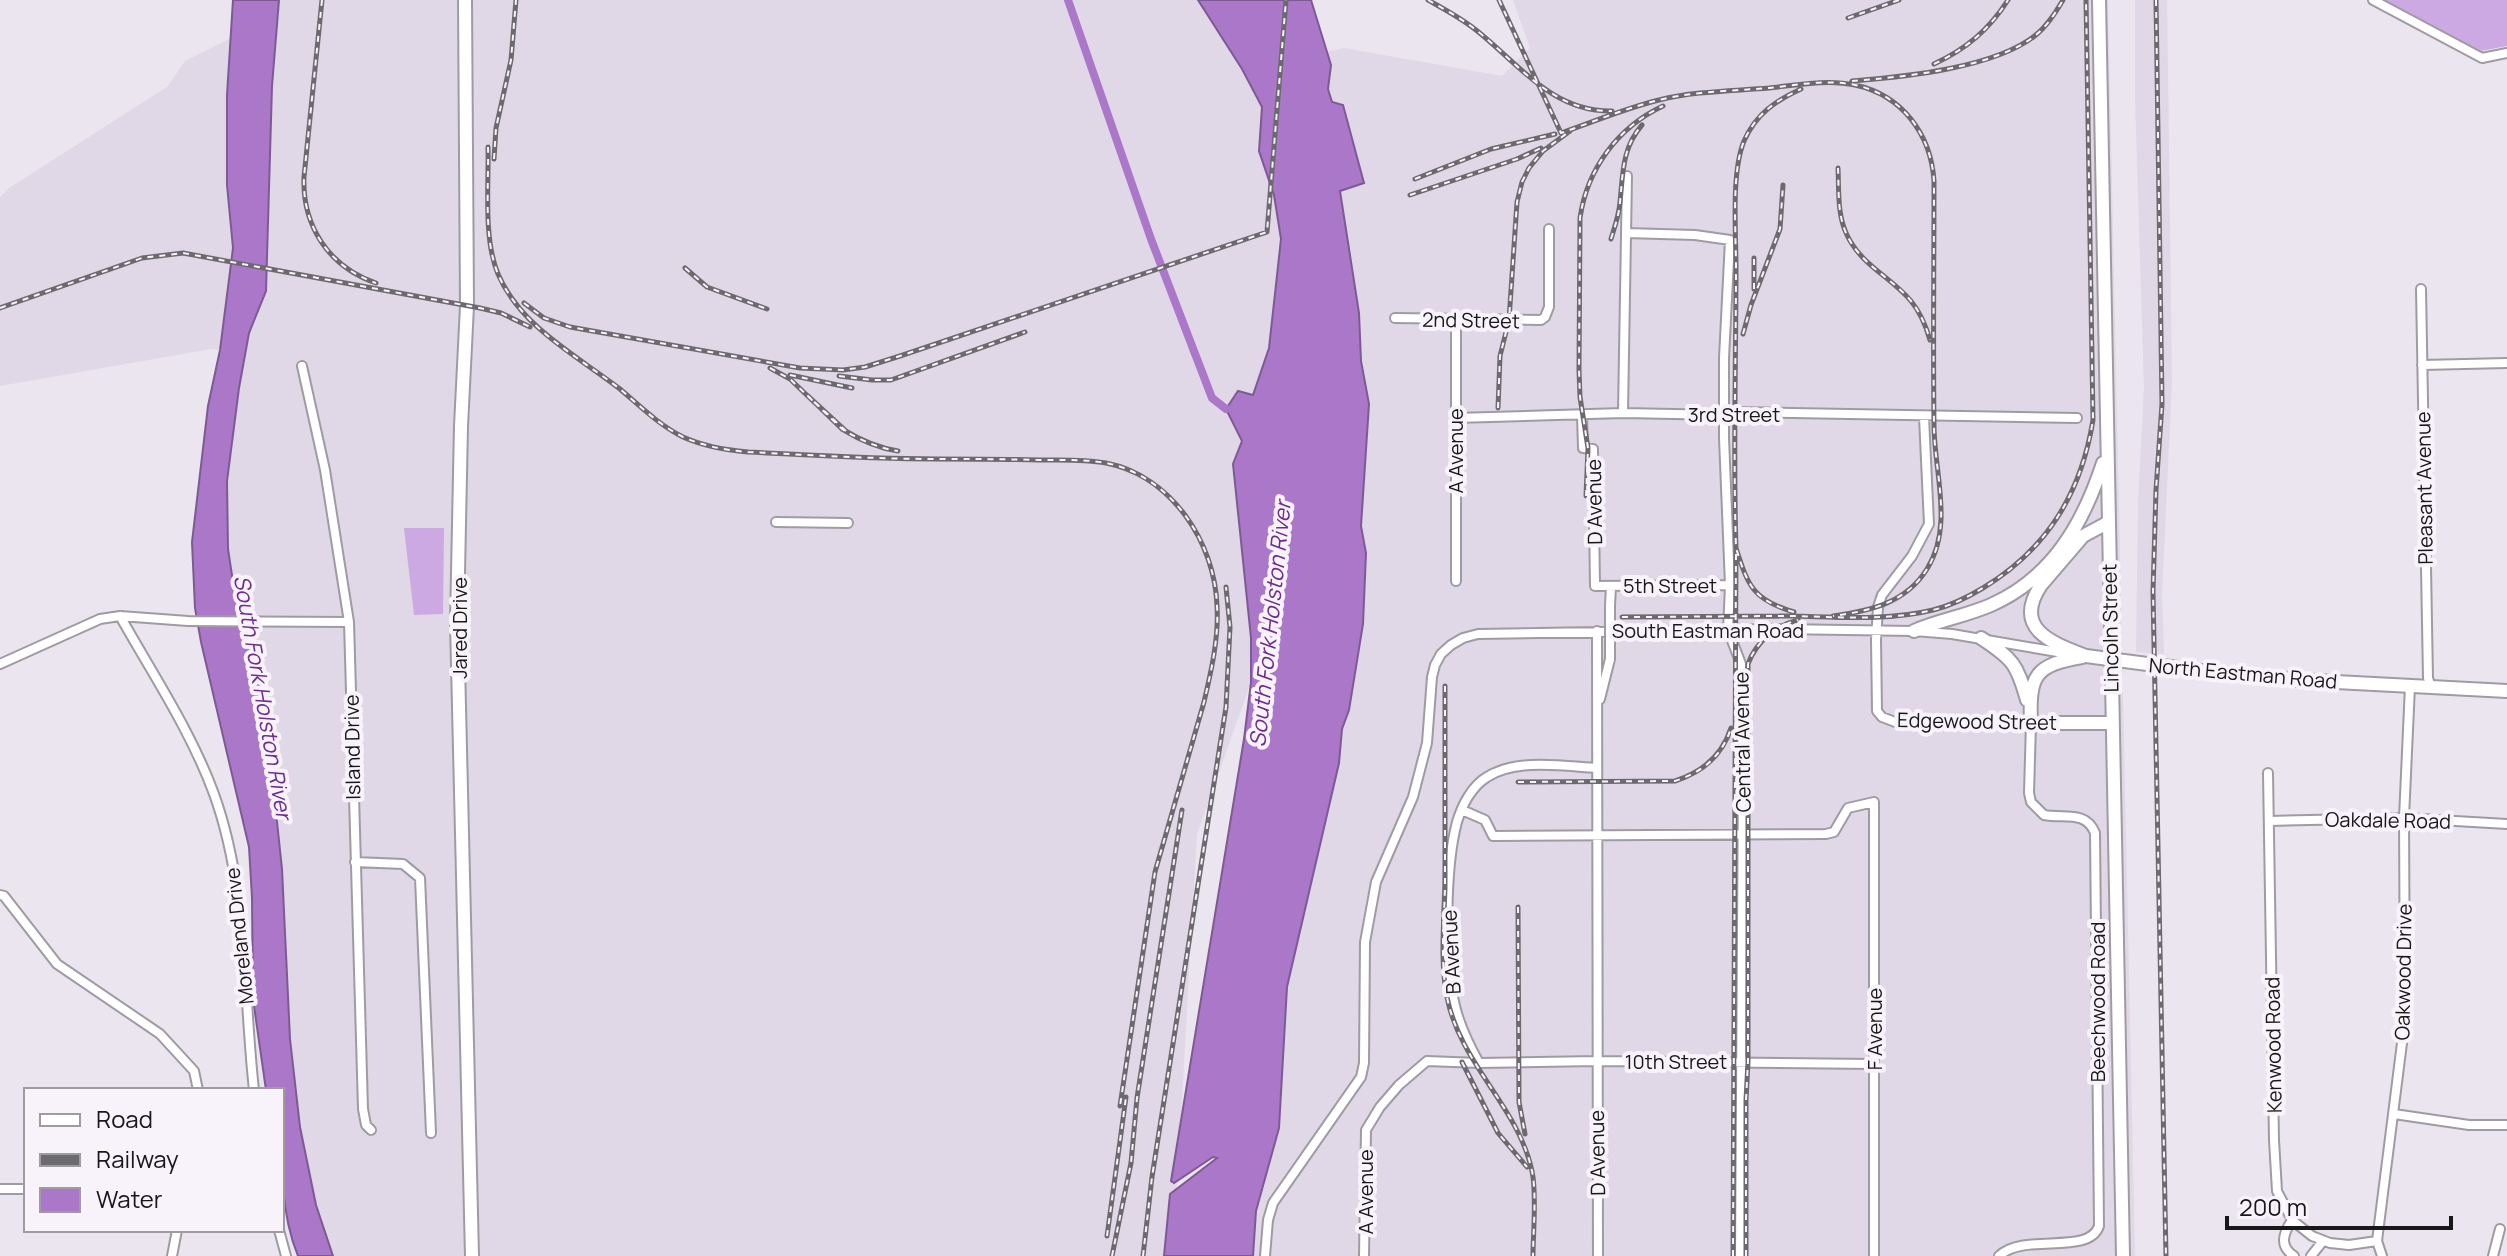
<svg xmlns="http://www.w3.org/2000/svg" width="2507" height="1256" font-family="Manrope,sans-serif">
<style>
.built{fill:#e0d7e7}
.green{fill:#cca9e2}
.water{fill:#aa77c9;stroke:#7e5a94;stroke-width:2}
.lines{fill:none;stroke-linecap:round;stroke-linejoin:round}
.canal{stroke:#aa77c9;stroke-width:8}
.street-casing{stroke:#a09ba3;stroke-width:12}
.secondary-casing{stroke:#a09ba3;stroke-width:16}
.street{stroke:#fff;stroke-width:8}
.secondary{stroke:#fff;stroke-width:12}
.rail-casing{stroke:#6d6a6f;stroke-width:5}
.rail{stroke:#f8f3fb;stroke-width:2;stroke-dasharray:6;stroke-linecap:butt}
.street-bridge-casing{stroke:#a09ba3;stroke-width:12;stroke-linecap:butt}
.secondary-bridge-casing{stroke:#a09ba3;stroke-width:16;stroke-linecap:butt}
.street-bridge{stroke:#fff;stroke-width:8}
.secondary-bridge{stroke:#fff;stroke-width:12}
.labels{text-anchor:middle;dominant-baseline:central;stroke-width:8;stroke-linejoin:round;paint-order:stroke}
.street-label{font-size:20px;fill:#181719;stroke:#f8f3fb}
.water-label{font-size:22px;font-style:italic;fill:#6e2d8f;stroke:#f8f3fb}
</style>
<rect width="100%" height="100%" fill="#eae5ee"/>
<path class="built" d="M280,0h918l44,69 20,38 -3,44 15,44 7,44 -12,109 -17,48 -26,13 16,32 -9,23 18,174v44l-54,152 -24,422h-840l-17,-51 -16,-78 -10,-88 -8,-170 -20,-189 -7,-37 -22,-61 -5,-33 -1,-68 12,-93 10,-55 14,-32 9,-215z
M1513,0h595l27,1256h-882l3,-45 23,-86 8,-138 52,-224 3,-34 7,-19 14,-86 3,-71 -5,-27 8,-122 -8,-43 -2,-48 -19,-123 24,-6 -36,-95 3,-24 -4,-13 17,-4 158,28 28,-28z
M2135,0h32l5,381 -10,214 2,59 -28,-2 2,-148 6,-117 -9,-290z
M231,38l-4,57v90l6,63 -13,102 -9,-1 -211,37v-189l9,-9 158,-101 18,-26z"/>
<path class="green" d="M2380,0h127v46l-26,5z
M404,528h40l-1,86 -29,1z"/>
<path class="water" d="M233,0h46l-7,86 -6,205 -17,42 -10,55 -12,93 1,68 5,33 22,61 7,37 20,189 8,170 10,88 16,78 17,51h-35c-21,-51 -16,-112 -16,-166h-16l-13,-91 -1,-101 -3,-51 -48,-205 -6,-34 -3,-66 16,-136 12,-56 13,-102 -6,-63v-90z
M1198,0h113l20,65 -3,24 4,13 11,3 21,78 -24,8 19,122 2,48 8,43 -8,122 5,27 -3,71 -14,86 -7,19 -3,34 -52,224 -8,141 -23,83 -3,45h-89l6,-62 47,-36 -4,-1 -39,26 -3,-2 73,-442 7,-57v-44l-18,-174 9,-23 -16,-32 12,-18 15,4 16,-47 12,-109 -7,-44 -15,-44 3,-44 -20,-38z"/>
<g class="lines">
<path class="canal" d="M1068,0l83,239 61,159 14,11"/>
<defs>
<path id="street" d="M2373,0l109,58 25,-5
M1626,233l69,2 35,5 -6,118v80l6,147 -2,45 13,34 2,108 -3,484
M2421,289l7,389 3,9
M1395,318l146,2 4,-3 4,-10v-78
M1456,320v261
M2422,365l85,-2
M302,366l23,104 24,152 14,487 3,16 5,5
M1623,413l4,-237
M1582,415l1,33 10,1 2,137 135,-1
M1924,417l5,107 -17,32 -30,39 -4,12 -2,33 1,71 5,6 13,5 136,1 -2,70 2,9 13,13c20,4 42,-5 51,18l4,393c-10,30 -75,6 -100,30
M1455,418l168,-5 102,2 10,-3 342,6
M776,522l72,1
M1610,606l1,-20
M120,616c32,57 71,115 94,178 34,94 29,198 40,296
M1597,631l1,625
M0,664l100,-45 20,-3 68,5 161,1
M1600,699l10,-40
M2268,773l6,367 3,51 15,29 20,16 18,7 19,2 28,-4
M1462,810l23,10 8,16 333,-2 8,-2 14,-24 26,-6v454
M2269,821l135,-3 103,6
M355,862l48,2 17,14 11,255
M0,895l4,1 53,68 103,70 34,37 4,19
M1479,1063c-10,-18 -19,-36 -24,-57 -11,-44 -10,-139 2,-184 5,-17 15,-36 30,-45 30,-19 76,-11 110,-9
M2394,1114l75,11h38
M0,1189h26
M2292,1220c-9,14 -13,26 2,36
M279,1230l7,26
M172,1256l5,-26
M1265,1256l3,-36 5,-17 88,-126 3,-14 1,-121 11,-60 37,-85 14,-54 5,-66 3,-12 6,-11 10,-9 12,-7 15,-4 297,-5 139,2 38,3 117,20
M1364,1256l2,-126 14,-23 19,-22 28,-24 52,2 117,-2 278,3
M2311,1256l12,-15
M2382,1256l-5,-15 2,-16 23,-182 3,-36 -1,-189 6,-132
M2493,1256l7,-27"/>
<path id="secondary" d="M465,0l2,306 -6,120 -4,196 15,634
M2099,0l24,1256
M1914,631c25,-11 52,-15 77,-26 61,-27 92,-81 112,-142
M1981,638c32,21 36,26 46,62
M2086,656c-34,-13 -74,-27 -45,-71l42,-49 26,-14
M2082,657c-47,8 -53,18 -51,66h81
M2201,671l97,9 209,11"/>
</defs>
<use href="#street" class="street-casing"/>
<use href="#secondary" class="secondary-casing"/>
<use href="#street" class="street"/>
<use href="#secondary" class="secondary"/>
<defs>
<path id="rail" d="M322,0l-18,177c-2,49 25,90 72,106
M1428,0c16,9 33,18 48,30 43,34 76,82 136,81
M1499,0l62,133c32,-11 65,-25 98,-33 36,-9 74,-9 110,-12 27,-3 59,-9 86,-3 47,10 76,49 79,96 0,82 -1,163 0,244 0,47 20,101 -7,144 -21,34 -57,42 -94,47
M2156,0l6,404 -6,86 -3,102 13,664
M1848,18l51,-18
M1934,64c32,-15 55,-34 74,-64
M1852,81c51,-4 145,-13 185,-47 11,-9 19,-22 26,-34
M488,147c1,38 -5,91 10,127 23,53 78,81 122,115 20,17 39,36 63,48 20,9 42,13 65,15 62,3 125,7 188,7 35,0 69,0 104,1 22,0 44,-1 66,3 66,13 109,80 111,143 2,32 -6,66 -13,96l-49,170 -35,234
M494,159l2,-31 15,-68 5,-60
M1838,168c1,22 -1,47 9,67 14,30 44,42 64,66 9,11 15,25 19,39
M1415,179l76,-30 64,-15
M1410,195l107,-36 24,-11
M1611,239c4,-13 8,-24 9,-37 3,-29 2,-54 22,-77
M685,268l22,19 60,22
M1754,289v-31
M524,303l20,15 26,9 230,41 43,2 22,-3 35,-11 367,-124 19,-232
M0,308l142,-50 41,-5 297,55 21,5 29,14
M1743,334l8,-29 29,-76 3,-44
M770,368l20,11 24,23
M790,375l62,13
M839,376l33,4h19l134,-48
M1498,408l2,-52 9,-36 8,-118 5,-20 7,-14 14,-17 27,-20
M846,431l-38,-35 34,33c18,11 36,19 56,22
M1586,496l2,-48 -8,-51 -1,-27 1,-152c7,-49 38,-91 83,-112
M1794,612c-41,-12 -46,-26 -58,-64 -3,-94 0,-187 0,-280 0,-36 -5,-95 8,-127 12,-27 31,-40 57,-52
M1622,617c57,0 114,-1 171,-1 45,1 95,5 140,-6 17,-4 35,-13 50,-22 64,-39 98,-94 110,-168l-7,-420
M1445,686c0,67 0,134 0,201 -1,36 -5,75 2,110 13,67 71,109 85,174 5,23 1,61 1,85
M1518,782l157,-1c28,-9 47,-25 56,-53
M1518,907l1,195 6,32
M1462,1062l36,71 29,34
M1107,1236l19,-139
M1112,1256l19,-93 6,-65 45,-288
M1143,1256l9,-79 74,-470 4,-80 -4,-40
M1733,1256l3,-708
M1746,1256v-156l2,-38v-398c8,-22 27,-38 50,-44"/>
</defs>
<use href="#rail" class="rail-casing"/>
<use href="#rail" class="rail"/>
<defs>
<path id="street-bridge" d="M1610,659v-53"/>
<path id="secondary-bridge" d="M2086,656l115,15"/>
</defs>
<use href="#street-bridge" class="street-bridge-casing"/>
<use href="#secondary-bridge" class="secondary-bridge-casing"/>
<use href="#street-bridge" class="street-bridge"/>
<use href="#secondary-bridge" class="secondary-bridge"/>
</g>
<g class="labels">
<g class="street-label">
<text transform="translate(1471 320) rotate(1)">2nd Street</text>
<text x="1734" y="414">3rd Street</text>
<text transform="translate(1455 451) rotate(-90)">A Avenue</text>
<text transform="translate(2424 488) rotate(-91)">Pleasant Avenue</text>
<text transform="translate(1594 502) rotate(-91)">D Avenue</text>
<text x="1670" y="585">5th Street</text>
<text transform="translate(459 628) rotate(-90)">Jared Drive</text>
<text transform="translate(2110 628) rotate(-91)">Lincoln Street</text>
<text x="1708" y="630">South Eastman Road</text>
<text transform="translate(2243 673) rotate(5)">North Eastman Road</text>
<text transform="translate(1977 721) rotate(1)">Edgewood Street</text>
<text transform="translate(1742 742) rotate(-91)">Central Avenue</text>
<text transform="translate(352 747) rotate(-91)">Island Drive</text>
<text transform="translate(2388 820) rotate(1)">Oakdale Road</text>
<text transform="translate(239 936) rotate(-96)">Moreland Drive</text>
<text transform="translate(1451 952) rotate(-93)">B Avenue</text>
<text transform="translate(2403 972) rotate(-89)">Oakwood Drive</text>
<text transform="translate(2097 1002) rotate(-90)">Beechwood Road</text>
<text transform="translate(1874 1029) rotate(-90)">F Avenue</text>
<text transform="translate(2273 1045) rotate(-91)">Kenwood Road</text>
<text x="1676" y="1061">10th Street</text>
<text transform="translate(1597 1153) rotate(-91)">D Avenue</text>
<text transform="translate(1365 1192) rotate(-90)">A Avenue</text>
</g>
<g class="water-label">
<text transform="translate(1270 624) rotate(-84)">South Fork Holston River</text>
<text transform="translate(263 697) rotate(80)">South Fork Holston River</text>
</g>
</g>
<rect x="24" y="1088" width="260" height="144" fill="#f8f3fb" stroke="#9e9ba1" stroke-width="2"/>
<rect x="40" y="1114" width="40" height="12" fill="#ffffff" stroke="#9e9ba1" stroke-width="2"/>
<text x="96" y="1128" font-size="24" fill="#181719">Road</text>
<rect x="40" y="1154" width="40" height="12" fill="#6d6a6f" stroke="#9e9ba1" stroke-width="2"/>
<text x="96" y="1168" font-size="24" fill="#181719">Railway</text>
<rect x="40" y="1188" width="40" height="24" fill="#aa77c9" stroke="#9e9ba1" stroke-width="2"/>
<text x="96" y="1208" font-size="24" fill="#181719">Water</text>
<path d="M2227 1216v12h224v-12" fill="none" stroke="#181719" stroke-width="4"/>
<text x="2239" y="1216" font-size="24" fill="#181719" stroke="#f8f3fb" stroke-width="6" paint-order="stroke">200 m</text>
</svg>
